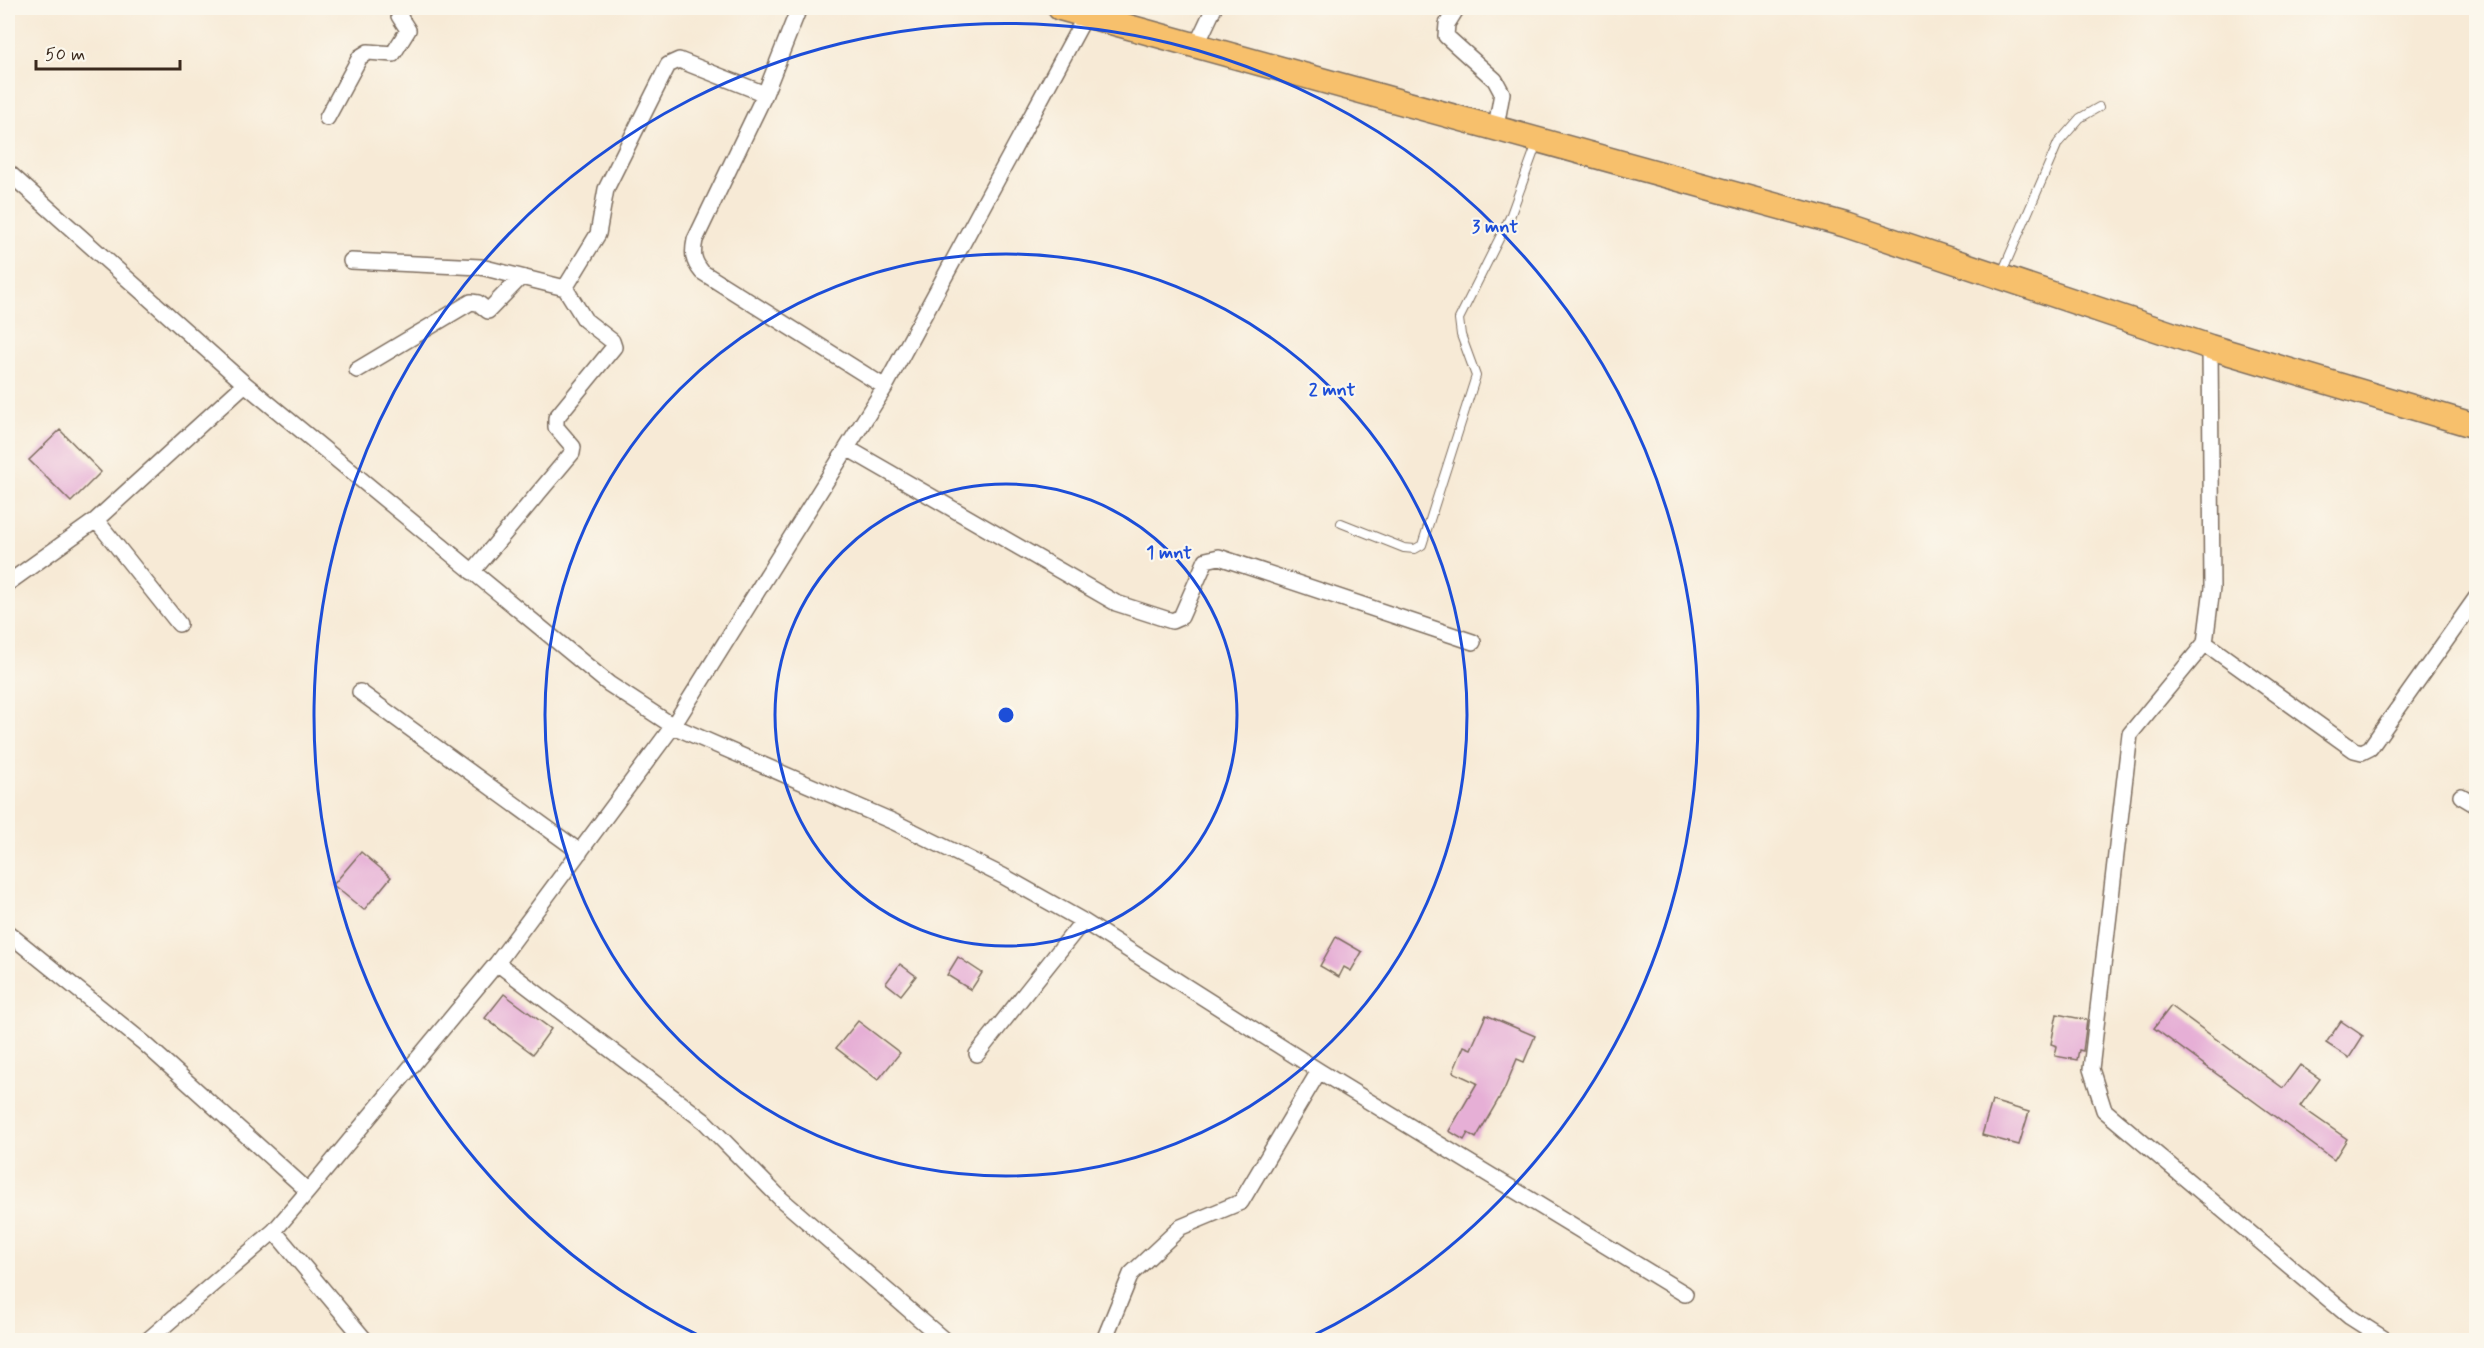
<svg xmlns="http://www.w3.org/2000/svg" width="2484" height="1348" font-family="Mynerve,sans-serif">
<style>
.building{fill:#e6afd6}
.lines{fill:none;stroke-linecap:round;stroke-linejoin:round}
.lane-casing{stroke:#7d6d5e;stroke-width:10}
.street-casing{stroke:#7d6d5e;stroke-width:18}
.primary-casing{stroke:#7d6d5e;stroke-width:27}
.lane{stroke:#fff;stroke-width:8}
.street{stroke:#fff;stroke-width:15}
.primary{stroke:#f7c06c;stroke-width:24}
.ring{fill:none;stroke:#1d4ed8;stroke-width:3}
.centre{fill:#1d4ed8;stroke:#fbf7ec;stroke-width:3}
.ring-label{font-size:18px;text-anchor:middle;font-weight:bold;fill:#1d4ed8;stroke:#fbf7ec;stroke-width:4.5;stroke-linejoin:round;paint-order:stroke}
</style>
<rect width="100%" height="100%" fill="#fbf7ec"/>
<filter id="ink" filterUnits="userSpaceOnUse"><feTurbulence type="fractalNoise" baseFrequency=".0167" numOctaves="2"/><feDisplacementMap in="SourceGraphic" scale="12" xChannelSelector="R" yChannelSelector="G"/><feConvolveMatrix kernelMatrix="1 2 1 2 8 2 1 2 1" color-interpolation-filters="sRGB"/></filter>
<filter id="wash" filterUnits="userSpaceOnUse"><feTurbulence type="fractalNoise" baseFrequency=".008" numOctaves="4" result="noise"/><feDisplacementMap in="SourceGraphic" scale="24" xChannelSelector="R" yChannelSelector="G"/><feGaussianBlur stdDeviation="1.35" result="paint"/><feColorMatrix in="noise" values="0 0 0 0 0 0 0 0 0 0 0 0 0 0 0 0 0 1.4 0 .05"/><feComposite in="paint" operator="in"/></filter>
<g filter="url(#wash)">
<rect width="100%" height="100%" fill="#f7ead6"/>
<g id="blocks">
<path class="building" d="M60,430l41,42 -30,30 -42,-42z
M361,852l30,25 -27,33 -31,-25z
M1336,937l26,15 -11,19 -7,-4 -5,10 -19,-11z
M958,957l24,16 -11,17 -24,-15z
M900,964l16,12 -15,19 -15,-12z
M504,994l47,35 -18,25 -48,-36z
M2171,1006l112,82 17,-23 20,14 -20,27 47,33 -13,21 -180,-132z
M2057,1014l30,6 -4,31 -4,-1 -2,10 -22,-4 2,-10 -6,-2z
M1486,1015l49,21 -11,26 -7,-3 -13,31 -28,48 -8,-5 -4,7 -15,-9 28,-48 -24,-11 11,-26 7,3z
M858,1021l42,32 -22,27 -42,-32z
M2341,1021l22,15 -14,22 -23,-15z
M1992,1101l37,11 -10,33 -37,-10z"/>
</g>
</g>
<g filter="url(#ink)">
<use href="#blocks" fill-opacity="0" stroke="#7d6d5e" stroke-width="1.5"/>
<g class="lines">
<defs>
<path id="lane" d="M2001,275l57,-132 22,-25 19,-11
M1341,523l63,25 11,1 7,-4 54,-169 -15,-41 -2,-16 51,-102 27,-74"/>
<path id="street" d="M799,8l-34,86 -70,146c-3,14 -2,21 7,32l183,115
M1457,8l-10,16 -1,12 49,44 7,13 -6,34
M1197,44l17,-36
M327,118l33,-61 8,-5 25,2 15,-24 -9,-14 4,-8
M8,172l237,212 364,300 64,42 221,96 109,54 80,45 236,150 366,223
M351,261l130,6 84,21
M2210,347l2,241 -7,55 -75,91 -39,335 13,41 246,207 36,23
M357,370l114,-68 7,1 10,8 32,-33
M847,448l269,155 56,18 9,-4 25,-57 13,-3 254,85
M96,520l83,104
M472,572l100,-119 1,-6 -17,-20v-9l58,-71 -2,-6 -27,-21 -20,-32 33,-54 8,-45 62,-124 11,-5 86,34
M8,583l88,-63 149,-136
M2205,643l149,107 8,2 8,-4 106,-150
M360,692l220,160
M2461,796l15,9
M8,933l136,110 164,148
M497,963l207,158 77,78 163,141
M977,1054l106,-133
M274,1231l91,109
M148,1340l126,-109 34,-40 189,-228 176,-237 212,-339 201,-372
M1104,1340l27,-66 50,-47 60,-25 78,-131"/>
<path id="primary" d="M1060,8l786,217 364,122 266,79"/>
</defs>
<use href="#lane" class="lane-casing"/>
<use href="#street" class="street-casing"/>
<use href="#primary" class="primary-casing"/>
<use href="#lane" class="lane"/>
<use href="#street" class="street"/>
<use href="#primary" class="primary"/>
</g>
</g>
<g class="ring">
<circle cx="1006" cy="715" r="231"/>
<circle cx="1006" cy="715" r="461"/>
<path d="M708 1340A692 692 0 1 1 1304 1340"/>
</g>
<circle cx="1006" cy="715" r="9" class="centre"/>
<g class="ring-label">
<text x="1495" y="232">3 mnt</text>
<text x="1332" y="395">2 mnt</text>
<text x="1169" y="558">1 mnt</text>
</g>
<rect width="2484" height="1348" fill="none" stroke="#fbf7ec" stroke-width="30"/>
<path d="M36 60v9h144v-9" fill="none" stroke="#3b2a1e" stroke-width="3"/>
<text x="45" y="60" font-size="18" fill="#3b2a1e" stroke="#fbf7ec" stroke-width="4.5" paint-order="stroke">50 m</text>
</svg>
